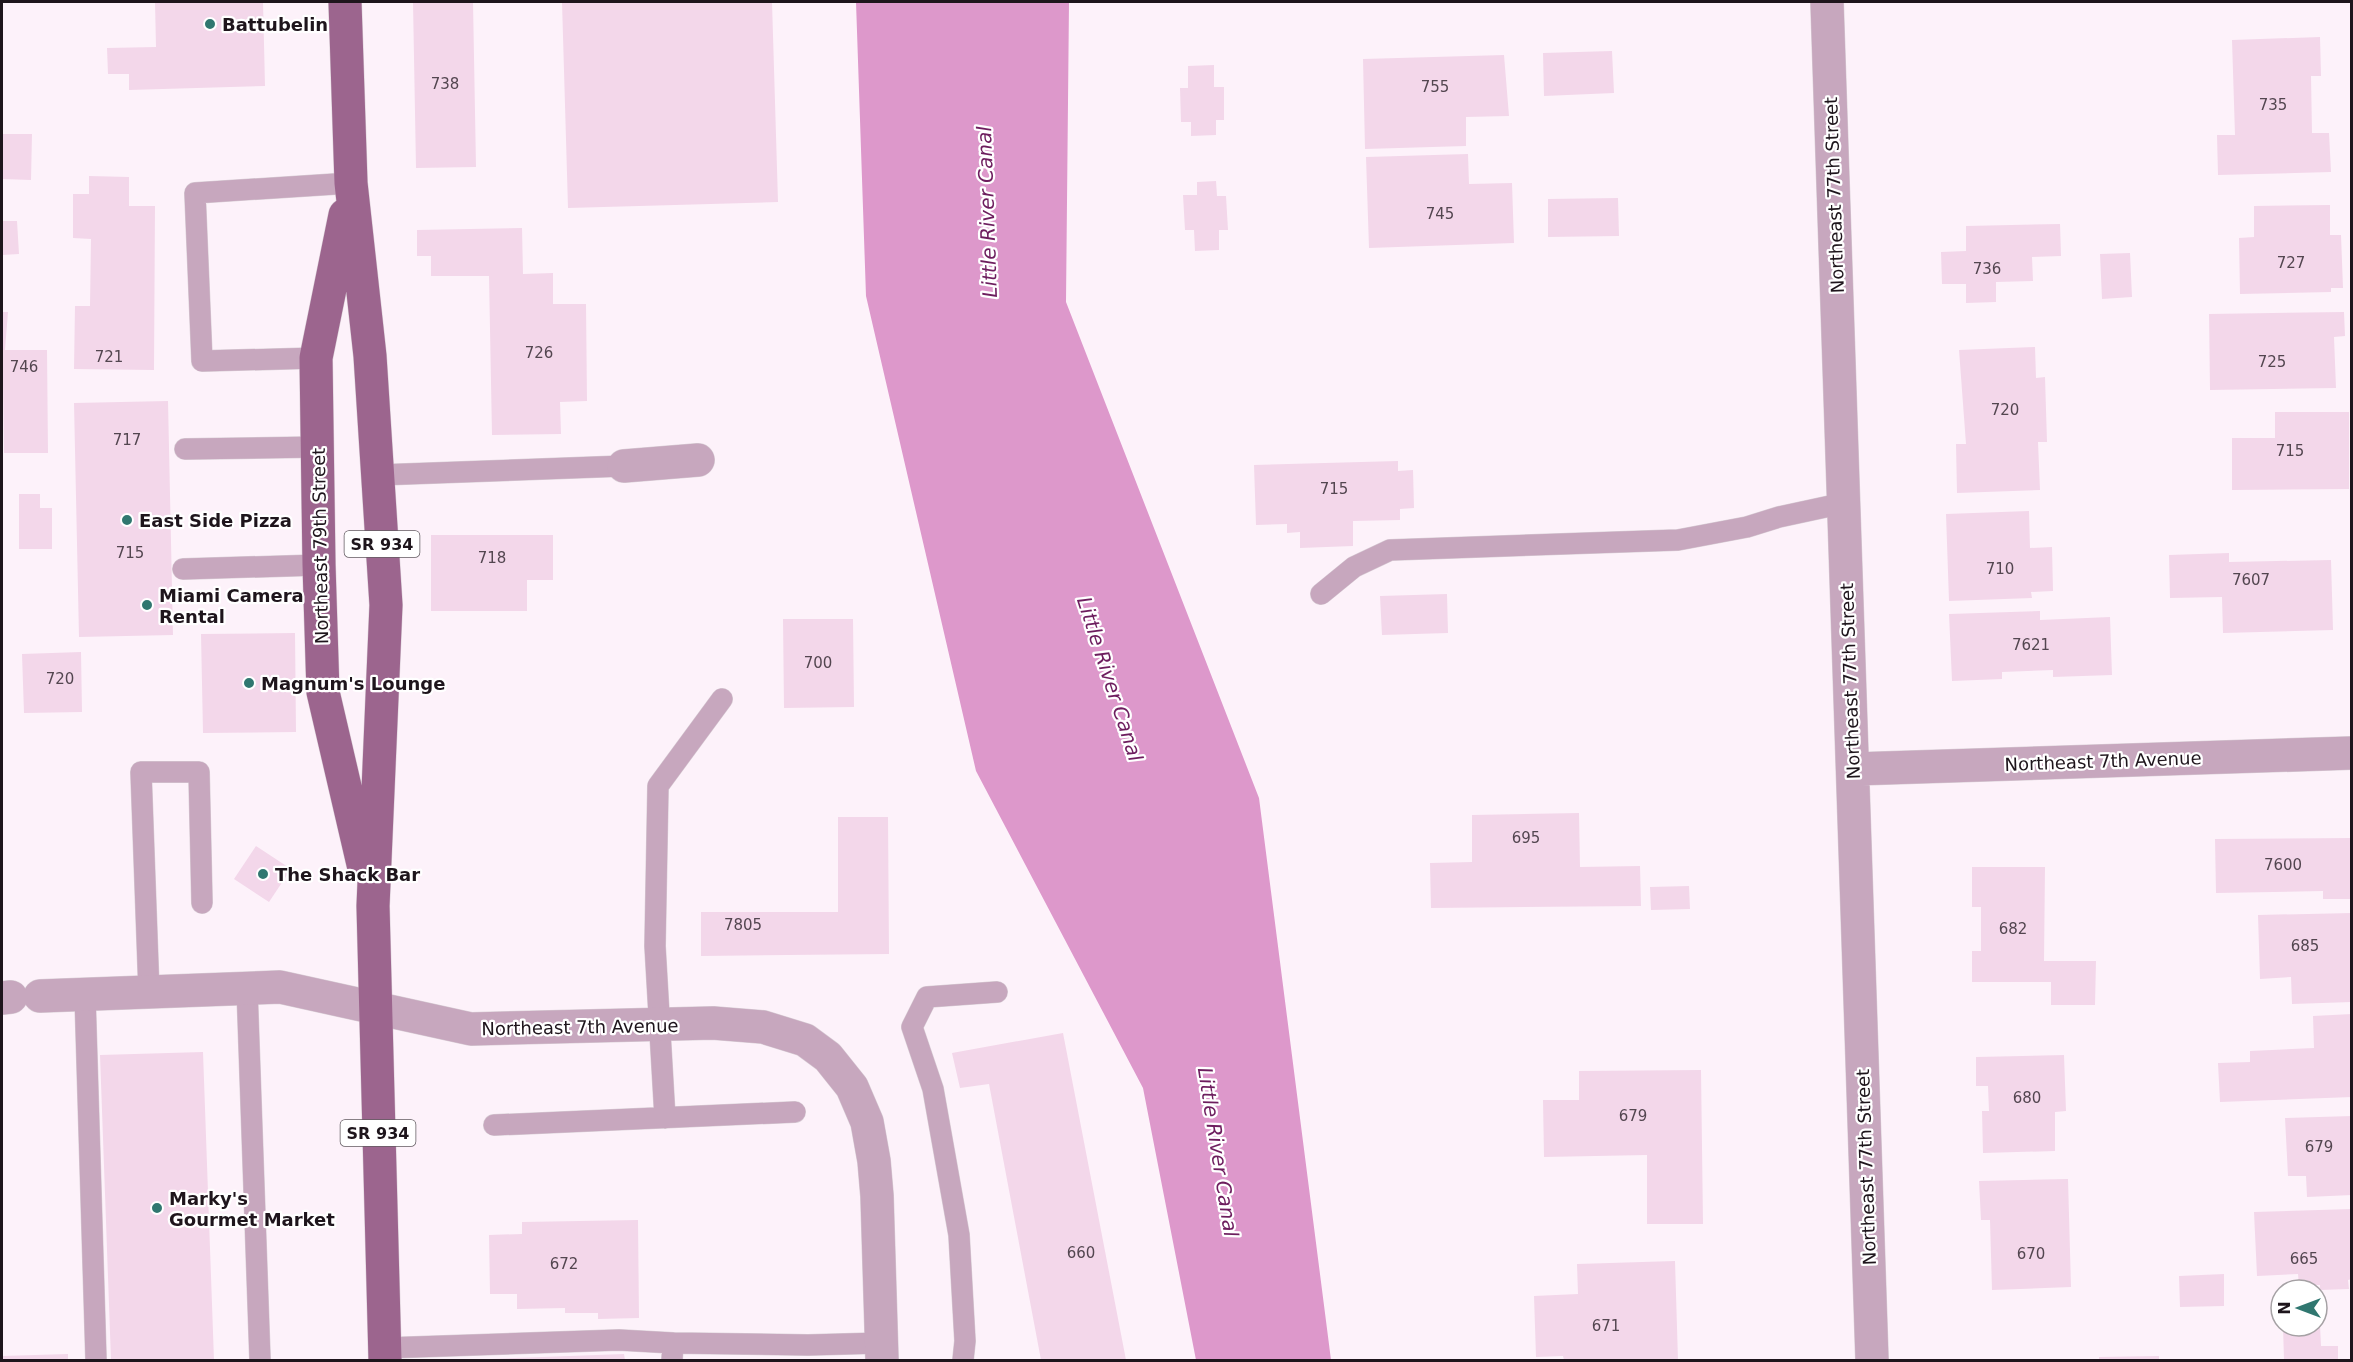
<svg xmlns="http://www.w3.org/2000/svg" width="2353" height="1362" font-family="'DejaVu Sans',sans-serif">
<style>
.water{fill:#dd98cb}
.building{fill:#f3d7ea}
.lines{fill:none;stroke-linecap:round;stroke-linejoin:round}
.service-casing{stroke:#d9cfd6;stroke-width:22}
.minor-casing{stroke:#d9cfd6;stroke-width:34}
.primary-casing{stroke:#d9cfd6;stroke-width:34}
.service{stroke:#c7a7be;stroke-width:21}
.minor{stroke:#c7a7be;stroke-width:33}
.primary{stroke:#9c658e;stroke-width:33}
.poi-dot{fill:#307770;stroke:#fff;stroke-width:2}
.labels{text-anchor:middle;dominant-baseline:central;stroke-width:4.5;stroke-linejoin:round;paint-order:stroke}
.number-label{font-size:15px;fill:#534650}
.shield{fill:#fff;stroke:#625b60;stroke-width:1.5}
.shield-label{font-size:16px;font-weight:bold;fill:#1e151c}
.poi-label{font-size:18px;font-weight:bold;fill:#1e151c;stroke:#fff;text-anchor:start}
.street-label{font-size:18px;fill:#1e151c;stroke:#fff}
.water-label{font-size:20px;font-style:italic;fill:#6d1d5e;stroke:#fff}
</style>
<rect width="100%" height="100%" fill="#fdf2fa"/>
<path class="water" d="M856,2h213l-3,300 193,496 72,562h-135l-53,-272 -167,-317 -110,-475z"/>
<path class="building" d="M155,2h108l2,84 -136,4v-16h-21l-1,-26 49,-1z
M413,2h60l3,165 -60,1z
M562,2h210l6,200 -210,6z
M2320,37l1,39h-10l1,57h17l2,39 -113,3 -1,-40h18l-3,-95z
M1612,51l2,42 -70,3 -1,-43z
M1504,55l5,61 -43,1v29l-101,3 -2,-90z
M1214,65v22h10v33h-8v15l-25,1v-14h-10l-1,-34h8v-22z
M2,134h30l-1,46 -29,-1z
M1468,154l1,30 43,-1 2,60 -145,5 -3,-91z
M89,176l40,1v29h26l-1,164 -80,-1 1,-63h15l1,-67 -18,-1v-44h16z
M1216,181l1,15h9l2,34h-9v20l-24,1 -1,-21h-9l-2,-35h14v-13z
M1618,198l1,38 -71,1v-38z
M2330,205v30h11l2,53h-12v4l-91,2 -1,-56 15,-1v-31z
M2,221h15l2,33 -17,1z
M2060,224l1,32 -29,1 1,24 -37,1v20l-30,1v-19h-24l-1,-32 25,-1v-25z
M522,228l1,46 30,-1v31h33l1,97 -27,1 1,32 -69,1 -3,-159h-58v-20h-14v-26z
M2130,253l2,44 -30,2 -2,-45z
M2,312h6l-3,38h42l1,103h-44z
M2344,312l1,24 -11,1 2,51 -126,2 -1,-76z
M2035,347l1,31 9,-1 2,65h-9l2,48 -83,3 -1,-49h10l-7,-94z
M168,401l5,234 -94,2 -5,-234z
M2275,412h74v77l-117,1v-52h43z
M1398,461v10l15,-1 1,38 -14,1v11l-47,1v25l-53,2v-16l-13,1v-9l-31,1 -2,-60z
M19,494h21v14h12v41h-33z
M2029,511l1,37 22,-1 1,44 -22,1 1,6 -83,3 -3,-87z
M431,535h122v45h-26v31h-96z
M2229,553v9l102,-2 2,70 -110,3 -1,-36 -52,1 -1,-43z
M1447,594l1,39 -66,2 -2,-39z
M2040,611v9l70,-3 2,58 -59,2v-7l-51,2v7l-50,2 -3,-67z
M783,619h70l1,88 -70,1z
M295,633l1,99 -93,1 -2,-99z
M81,652l1,60 -58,1 -2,-59z
M1579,813l1,54 60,-1 1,40 -210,2 -1,-45 42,-1v-47z
M838,817h50l1,137 -188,2v-44h137z
M2352,838v61h-29v-8l-107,2 -1,-54z
M256,846l35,23 -22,33 -35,-23z
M1972,867h73l-1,94h52l-1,44h-44v-23h-79v-31h9v-44h-9z
M1689,886l1,23 -39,1 -1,-23z
M2352,913v89l-60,2 -1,-27 -31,2 -2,-64z
M2352,1014v83l-132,5 -2,-39 32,-1v-11l64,-3 -1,-32z
M1063,1033l63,327h-85l-52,-276 -29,4 -8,-35z
M203,1052l11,308h-103l-11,-305z
M2064,1055l2,56 -11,1v39l-72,2 -1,-42h7l-1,-25h-12v-29z
M1701,1070l2,154h-56v-69l-103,2 -1,-57h36v-29z
M2352,1116v79l-45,2 -1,-21h-18l-3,-58z
M2068,1179l3,108 -79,3 -2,-70h-9l-2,-39z
M2352,1209v70l-4,1 1,9 -29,1v-5h-21l-1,-11 -41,2 -3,-64z
M638,1220l1,98 -41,1v-6h-33v-5l-48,1v-15h-27l-1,-59 33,-1v-12z
M1675,1261l3,99h-114l-1,-4 -27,1 -2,-61 44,-2 -1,-30z
M2224,1274v32l-44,1 -1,-31z
M2317,1325h3l1,21h17v14h-54l-1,-34z
M68,1354v6h-66v-4z
M624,1354l1,6h-134v-1z
M2159,1356v4h-60v-3z"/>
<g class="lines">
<defs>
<path id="service" d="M316,358l-114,3 -7,-168 156,-10
M185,449l133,-2
M378,475l246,-9
M183,569l136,-4
M1321,594l33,-27 36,-17 288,-10 69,-13 32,-10 65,-14
M247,988l13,372
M149,993l-8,-221h58l3,131
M85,995l11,365
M665,1118l-10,-172 3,-160 64,-87
M494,1125l301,-13
M384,1348l235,-8 54,3
M672,1360l1,-17 135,2 73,-2
M963,1360l2,-19 -6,-106 -26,-146 -21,-62 15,-30 70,-5"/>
<path id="minor" d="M1827,2l45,1358
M624,466l74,-6
M1854,769l498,-16
M40,996l240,-9 191,42 242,-6 50,4 42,13 23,17 24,30 15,35 7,39 3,35 5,164
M2,998l9,-1"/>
<path id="primary" d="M345,2l6,181 19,173 16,249 -13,301 12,454
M345,215l-29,143 3,207 4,127 40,172"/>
</defs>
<use href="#service" class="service-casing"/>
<use href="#minor" class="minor-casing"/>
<use href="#primary" class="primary-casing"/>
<use href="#service" class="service"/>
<use href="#minor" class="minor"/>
<use href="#primary" class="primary"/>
</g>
<g class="poi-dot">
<circle cx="210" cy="24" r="6"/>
<circle cx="127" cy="520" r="6"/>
<circle cx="147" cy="605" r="6"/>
<circle cx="249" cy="683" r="6"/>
<circle cx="263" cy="874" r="6"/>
<circle cx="157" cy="1208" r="6"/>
</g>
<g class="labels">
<g class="number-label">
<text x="445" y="84">738</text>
<text x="1435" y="87">755</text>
<text x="2273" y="105">735</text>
<text x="1440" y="214">745</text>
<text x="2291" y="263">727</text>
<text x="1987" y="269">736</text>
<text x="539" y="353">726</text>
<text x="109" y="357">721</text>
<text x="2272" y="362">725</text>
<text x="24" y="367">746</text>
<text x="2005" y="410">720</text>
<text x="127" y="440">717</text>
<text x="2290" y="451">715</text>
<text x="1334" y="489">715</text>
<text x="130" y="553">715</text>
<text x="492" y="558">718</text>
<text x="2000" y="569">710</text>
<text x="2251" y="580">7607</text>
<text x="2031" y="645">7621</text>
<text x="818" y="663">700</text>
<text x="60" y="679">720</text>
<text x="1526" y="838">695</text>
<text x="2283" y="865">7600</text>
<text x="743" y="925">7805</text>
<text x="2013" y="929">682</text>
<text x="2305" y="946">685</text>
<text x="2027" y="1098">680</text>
<text x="1633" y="1116">679</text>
<text x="2319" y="1147">679</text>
<text x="1081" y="1253">660</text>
<text x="2031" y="1254">670</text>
<text x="2304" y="1259">665</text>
<text x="564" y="1264">672</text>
<text x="1606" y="1326">671</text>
</g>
<g class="shield">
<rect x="344.5" y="531" width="75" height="26" rx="4.5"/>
<rect x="340.5" y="1120" width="75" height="26" rx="4.5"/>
</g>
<g class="shield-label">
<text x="382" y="544">SR 934</text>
<text x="378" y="1133">SR 934</text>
</g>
<g class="poi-label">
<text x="222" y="24">Battubelin</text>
<text x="139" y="520">East Side Pizza</text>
<text x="159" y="595">Miami Camera<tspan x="159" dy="21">Rental</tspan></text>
<text x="261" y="683">Magnum's Lounge</text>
<text x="275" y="874">The Shack Bar</text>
<text x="169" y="1198">Marky's<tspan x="169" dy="21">Gourmet Market</tspan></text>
</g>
<g class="street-label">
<text transform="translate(1834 195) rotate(-92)">Northeast 77th Street</text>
<text transform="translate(320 546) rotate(-91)">Northeast 79th Street</text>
<text transform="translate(1850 681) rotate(-92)">Northeast 77th Street</text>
<text transform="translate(2103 761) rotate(-2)">Northeast 7th Avenue</text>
<text transform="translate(580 1027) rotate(-1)">Northeast 7th Avenue</text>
<text transform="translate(1866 1167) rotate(-92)">Northeast 77th Street</text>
</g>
<g class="water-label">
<text transform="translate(987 212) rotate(-92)">Little River Canal</text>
<text transform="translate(1110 679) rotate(72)">Little River Canal</text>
<text transform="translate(1218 1152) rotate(81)">Little River Canal</text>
</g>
</g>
<rect width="2353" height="1362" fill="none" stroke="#1e151c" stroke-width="6"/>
<g transform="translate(2299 1308) rotate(270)"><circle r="28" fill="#ffffff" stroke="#a5a1a4" stroke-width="1.5"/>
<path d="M0-4.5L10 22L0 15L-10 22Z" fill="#307770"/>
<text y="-9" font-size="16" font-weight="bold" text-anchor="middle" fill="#1e151c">N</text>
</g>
</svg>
